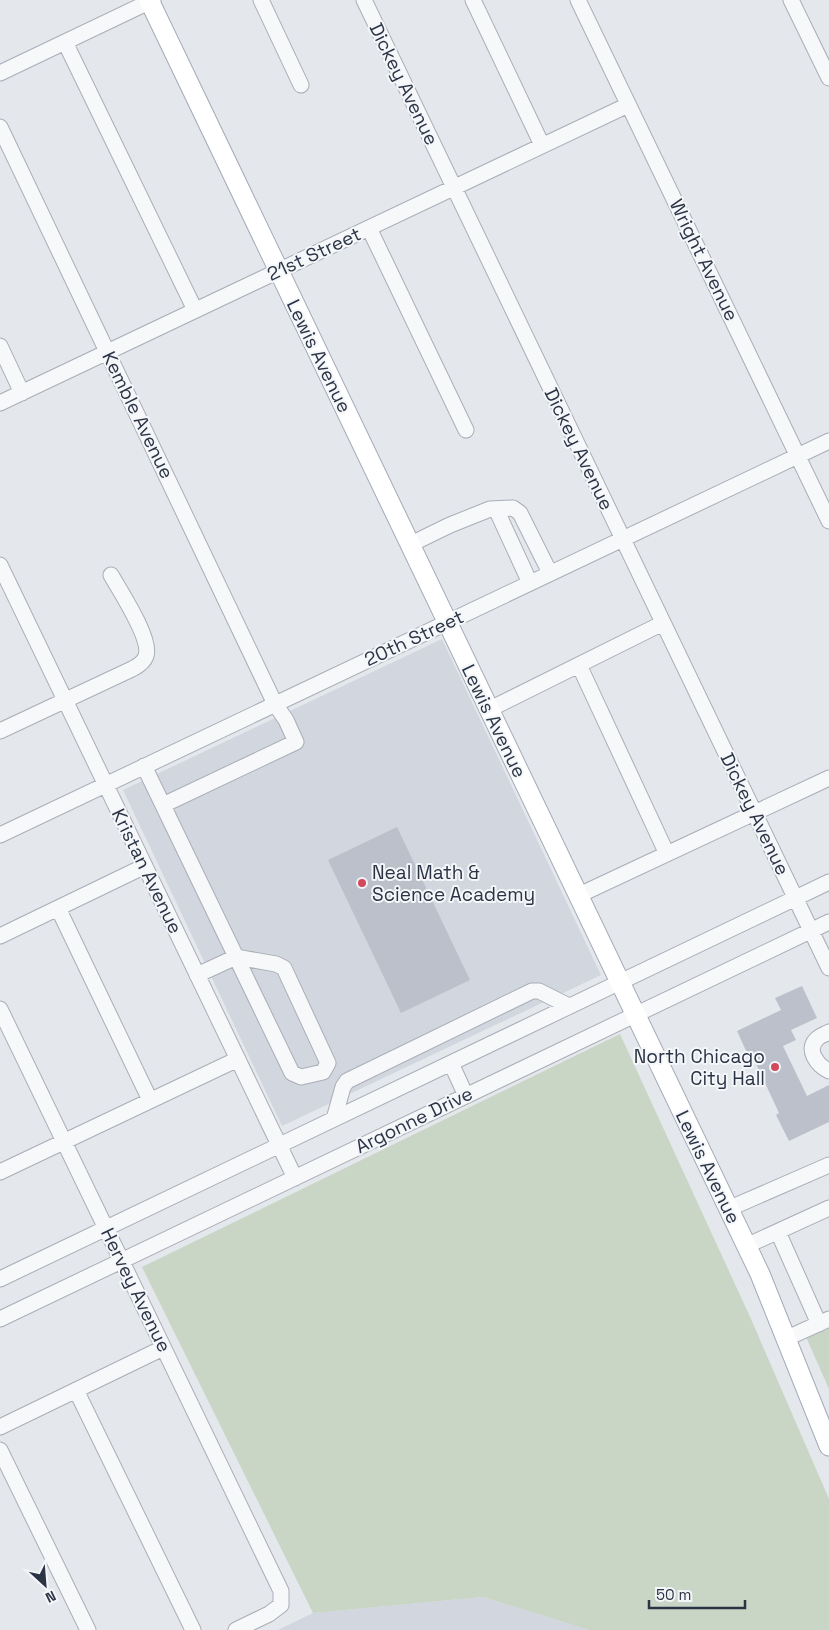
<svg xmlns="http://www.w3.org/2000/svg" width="829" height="1630" font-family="'Space Grotesk',sans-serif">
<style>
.built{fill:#d2d6de}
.green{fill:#c9d6c5}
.building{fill:#bbc0ca}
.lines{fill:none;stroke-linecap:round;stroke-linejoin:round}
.minor-casing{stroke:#a9aeb7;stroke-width:17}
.major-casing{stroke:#a3abb8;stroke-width:21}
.minor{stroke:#f7f8fa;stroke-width:15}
.major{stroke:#fff;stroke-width:19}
.poi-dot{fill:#d1495b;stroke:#f4f6f9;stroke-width:2}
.labels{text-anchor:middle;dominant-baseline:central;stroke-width:4;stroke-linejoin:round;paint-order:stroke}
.street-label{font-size:19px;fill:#2b3445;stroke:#f4f6f9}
.poi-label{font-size:19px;fill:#2b3445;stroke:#f4f6f9;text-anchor:start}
</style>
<rect width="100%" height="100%" fill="#e4e7ec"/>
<path class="built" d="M442,639l159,336 -319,151 -159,-336z
M483,1597l106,33h-311l35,-17z"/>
<path class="green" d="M620,1034l131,285 78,180v131h-240l-106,-33 -170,16 -171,-346z
M829,1326v63l-23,-52z"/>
<path class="building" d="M397,827l73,153 -69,33 -73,-153z
M802,986l15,32 -26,12 5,10 -13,6 24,50 22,-11v37l-40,19 -13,-26 3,-2 -28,-60 -3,2 -11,-24 44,-21 -6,-12z"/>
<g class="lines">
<defs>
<path id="minor" d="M261,0l40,85
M364,0l465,968
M473,0l69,145
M578,0l251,521
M791,0l38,78
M65,42l130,268
M0,73l153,-73
M0,127l275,577 11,16 10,22 -133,63
M369,228l97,202
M0,346l22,47
M0,403l628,-298
M496,509l34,74
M409,545l41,-20 40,-16 23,-1 7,5 30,60
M0,565l295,613
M579,665l88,189
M488,710l175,-87
M0,731l132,-62c6,-3 12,-7 14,-13 6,-17 -26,-65 -35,-81
M144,766c49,103 99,205 148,307l9,4 22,-5 5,-9 -44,-95 -8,-4 -40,-7 -39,18
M0,835l829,-394
M577,896l252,-118
M58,908l92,192
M0,936l145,-70
M0,1009l281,582v14l-12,9 -33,16
M829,1032c-3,2 -8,3 -11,6 -14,11 0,28 11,33
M451,1063l15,33
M334,1119l9,-32 4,-6 185,-90h7l30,15
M0,1172l238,-113
M728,1209l101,-44
M778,1232l41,92
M746,1246l83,-38
M0,1279l829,-397
M0,1319l829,-397
M785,1339l44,-20
M76,1390l117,240
M0,1427l163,-79
M0,1450l88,180"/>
<path id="major" d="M149,0l611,1274 69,172"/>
</defs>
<use href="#minor" class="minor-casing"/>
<use href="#major" class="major-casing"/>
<use href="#minor" class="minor"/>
<use href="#major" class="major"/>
</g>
<g class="poi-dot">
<circle cx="362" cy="883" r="5"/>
<circle cx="775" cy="1067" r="5"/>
</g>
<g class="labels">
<g class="street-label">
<text transform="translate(404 84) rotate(64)">Dickey Avenue</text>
<text transform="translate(314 254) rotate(-25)">21st Street</text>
<text transform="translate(704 260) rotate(64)">Wright Avenue</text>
<text transform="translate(319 356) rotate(64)">Lewis Avenue</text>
<text transform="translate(138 415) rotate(64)">Kemble Avenue</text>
<text transform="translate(579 449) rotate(64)">Dickey Avenue</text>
<text transform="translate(414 638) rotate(-25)">20th Street</text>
<text transform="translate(494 721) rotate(64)">Lewis Avenue</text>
<text transform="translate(755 814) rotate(64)">Dickey Avenue</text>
<text transform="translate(147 871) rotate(64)">Kristan Avenue</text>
<text transform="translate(414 1120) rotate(-26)">Argonne Drive</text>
<text transform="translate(708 1167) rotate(64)">Lewis Avenue</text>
<text transform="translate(136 1290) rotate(64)">Hervey Avenue</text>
</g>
<g class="poi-label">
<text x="372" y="872">Neal Math &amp;<tspan x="372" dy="22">Science Academy</tspan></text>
<text x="765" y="1056" text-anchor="end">North Chicago<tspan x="765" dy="22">City Hall</tspan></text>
</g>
</g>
<g transform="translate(45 1585) rotate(154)" stroke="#f4f6f9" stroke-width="4" paint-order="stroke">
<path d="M0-4L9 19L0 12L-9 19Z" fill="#2b3445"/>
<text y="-8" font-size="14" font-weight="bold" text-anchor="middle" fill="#2b3445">N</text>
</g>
<path d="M649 1600v8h96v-8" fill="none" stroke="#2b3445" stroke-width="2.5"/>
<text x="656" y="1600" font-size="15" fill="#2b3445" stroke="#f4f6f9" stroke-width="4" paint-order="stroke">50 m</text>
</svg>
